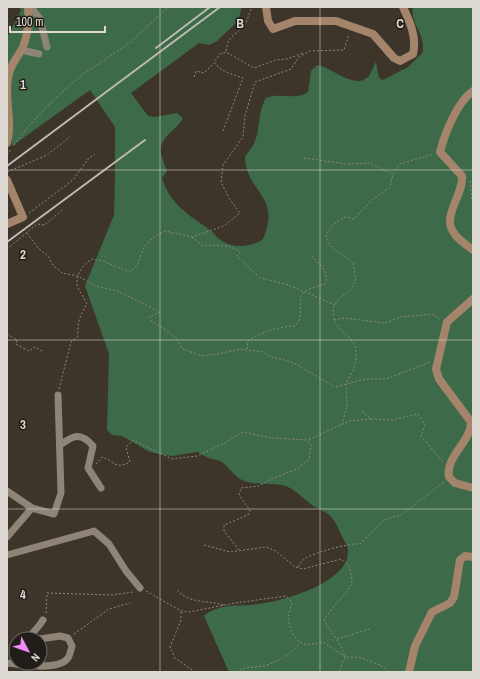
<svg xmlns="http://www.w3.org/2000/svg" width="480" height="679" font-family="'Archivo Narrow',sans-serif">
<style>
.green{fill:#3d6a48}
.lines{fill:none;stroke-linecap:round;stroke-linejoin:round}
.path{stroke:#8d877e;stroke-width:1;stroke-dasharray:2 2;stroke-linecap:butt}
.street{stroke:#8e8578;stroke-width:7}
.secondary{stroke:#a4846b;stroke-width:8}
.rail{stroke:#bfb9b2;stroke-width:2}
.grid{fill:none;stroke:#ded9d2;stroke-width:1;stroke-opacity:0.55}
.grid-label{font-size:13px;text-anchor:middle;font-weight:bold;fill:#ded9d2;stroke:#211d18;stroke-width:3;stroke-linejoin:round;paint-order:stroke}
</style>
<rect width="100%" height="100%" fill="#3d352a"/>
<path class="green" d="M19,7h223l-4,14 -21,20 -8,4 -10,-2 -68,50 17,23 7,1 22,-4 6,5c-6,12 -25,20 -22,35 1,6 4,12 6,18l-5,7c7,24 25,36 44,49 6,4 10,10 16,14 12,8 31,6 41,-2 19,-44 -17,-45 -18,-83 20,-21 9,-37 21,-58 14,-6 29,3 42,-6l3,-21 6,-6c15,2 38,26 52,11 3,-4 4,-10 7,-14l3,16 4,2 25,-13 15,-15c0,-4 0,-9 -1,-13 -3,-10 -12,-22 -9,-32h60v665h-244l-25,-56c16,-14 36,-9 55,-12 24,-3 79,-19 88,-45 1,-6 2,-12 -2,-17 -5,-8 -7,-17 -13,-24 -4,-5 -9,-7 -15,-10 -12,-6 -21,-20 -35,-23 -12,-2 -30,1 -42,-6 -7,-4 -12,-14 -20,-18 -3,-2 -8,-1 -11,-3 -4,-1 -7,-4 -11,-6l-27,4 -12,-2 -9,-2 -28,-16 -10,-1 -5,-5 2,-76 -24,-68 29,-71 1,-36v-52l-25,-37 -78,56 -5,-37v-71l14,-28z"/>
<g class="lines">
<path class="path" d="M226,51c3,-18 9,-14 18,-26 4,-4 5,-13 8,-18
M194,77l2,-6 8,2 10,-10
M223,131l20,-53c-11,-4 -22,-6 -29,-16l6,-8 6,-2 28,16 22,-8 11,-1 16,-6
M14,145l13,-17 18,-20 34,-31 52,-35 37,-35
M7,155l4,-6
M304,158l42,6 23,-1 24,11 6,-10 35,-10
M7,172l40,-17 23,-18
M470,181l3,27
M29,213l44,-33 15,-21 7,-5
M27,233l10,14 11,9 5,9 9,8 16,3 17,10 23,5 42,21 -11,5 3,5 11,6 13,10 7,11 18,7 17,-2 22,-5 23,3 6,4 23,6 43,25 30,-8h21l44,-17
M192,237l11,9c12,-1 28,-2 37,6l-3,4 23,22 29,7 46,20
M7,249l30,-25 8,1 18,-16
M334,320l11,-2 40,5 16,-6 31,-3 8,5
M7,334l10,6 -1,4 13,7 6,-4 7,4
M247,349l1,-8c15,-10 30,-14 47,-15 12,-13 -2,-28 12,-36 5,-2 12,-4 18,-6 5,-13 -7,-20 -14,-29
M59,389l12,-47 7,-6c-1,-13 2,-21 9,-32 -2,-5 -9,-14 -10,-19 -1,-12 7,-21 15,-26l11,2 27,11 7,-6 7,-19 11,-11 10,-5 27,6 32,-11 16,-13 -11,-15 -8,-16 2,-17 20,-28 2,-21 10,-34 36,-13 8,-12 11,-6 34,-1 5,-16
M473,394v5
M362,411l9,8 21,1 26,-6 7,11 -4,11 22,26
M342,425l5,-20 -1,-22 7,-12 3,-12v-11l-6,-10 -11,-10 -5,-8 -1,-12 5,-8 13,-11 5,-9 -3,-17c-9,-9 -26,-14 -27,-29l8,-10 11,-7 9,2 19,-20 17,-12 3,-13
M96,464l6,-7c12,4 13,13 28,5l-4,-15 7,-7 39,19 25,-3 26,-12 19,-12 29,6 37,2
M204,545l26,7 36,-5 10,4 19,16 8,2 38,-10 8,7c1,4 3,11 3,16 -2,10 -22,25 -28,39l17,25 4,11 -6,15
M239,550l-15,-19v-6l24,-10 2,-5 -11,-15 2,-7 18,-2 12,-7 26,-10 12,-10 2,-14 -3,-5 41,-19 22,-2
M298,567c3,-5 6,-9 12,-11 11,-5 39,-13 50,-12l24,-24 17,-5 43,-33
M177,590c13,14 29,10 47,15
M146,591l35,20 8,1 46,-9 51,-7 6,6 -4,16 3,13 8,11 9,3 15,-3 22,15h13l22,8 10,7
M181,612v8l-11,27 5,11 20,14
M46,613l1,-20 65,2 21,-3
M74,634l35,-25 21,-6
M337,639l33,-10
M236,672c10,-6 17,-4 27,-6 14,-3 29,-13 37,-23"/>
<path class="street" d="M31,7l9,12 7,28
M21,50l18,4
M60,445c13,-9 20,-14 33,1l-5,22 13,20
M7,491l25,17 22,6 7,-21 -3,-98
M7,537l25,-29
M7,555l87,-24 15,13 17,27 14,17
M32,639l-2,-2c4,-7 9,-10 13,-17
M7,663c15,2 52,8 61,-5 2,-3 3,-9 4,-12l-4,-8 -8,-2 -20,3"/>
<path class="secondary" d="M266,7l2,14 5,8 22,-8h41l37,13 21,24 6,3 13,-7c4,-17 -3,-32 -10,-47
M473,91c-16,11 -28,42 -33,61l22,24c2,18 -21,41 -8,57 4,7 13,12 19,17
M7,143c6,-22 -3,-43 1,-65 1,-12 10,-21 15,-31 5,-13 6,-27 5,-40
M7,180l16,37 -16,7
M473,299l-26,23 -11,47 3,10 32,43c0,20 -26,35 -22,55l6,6 18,5
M409,672l6,-26 17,-34 18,-9 4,-6 6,-37 5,-4 8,1"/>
<path class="rail" d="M156,48l54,-41
M7,166l213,-159
M7,242l138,-102"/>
</g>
<path class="grid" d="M160,7v665M320,7v665M7,170h466M7,340h466M7,509h466"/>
<g class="grid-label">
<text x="240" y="28">B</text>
<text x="400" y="28">C</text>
<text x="23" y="89">1</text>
<text x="23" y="259">2</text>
<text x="23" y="429">3</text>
<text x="23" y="599">4</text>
</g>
<rect width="480" height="679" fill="none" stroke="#ded9d2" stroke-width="16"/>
<g transform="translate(28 651) rotate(131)"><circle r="19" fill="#211d18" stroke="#6d6862"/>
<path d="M0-3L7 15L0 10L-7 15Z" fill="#ef8bf7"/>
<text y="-6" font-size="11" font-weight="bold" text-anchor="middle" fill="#ded9d2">N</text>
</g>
<path d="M10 26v6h95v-6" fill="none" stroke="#ded9d2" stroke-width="2"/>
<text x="16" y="26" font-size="12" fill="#ded9d2" stroke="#211d18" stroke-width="3" paint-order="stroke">100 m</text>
</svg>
